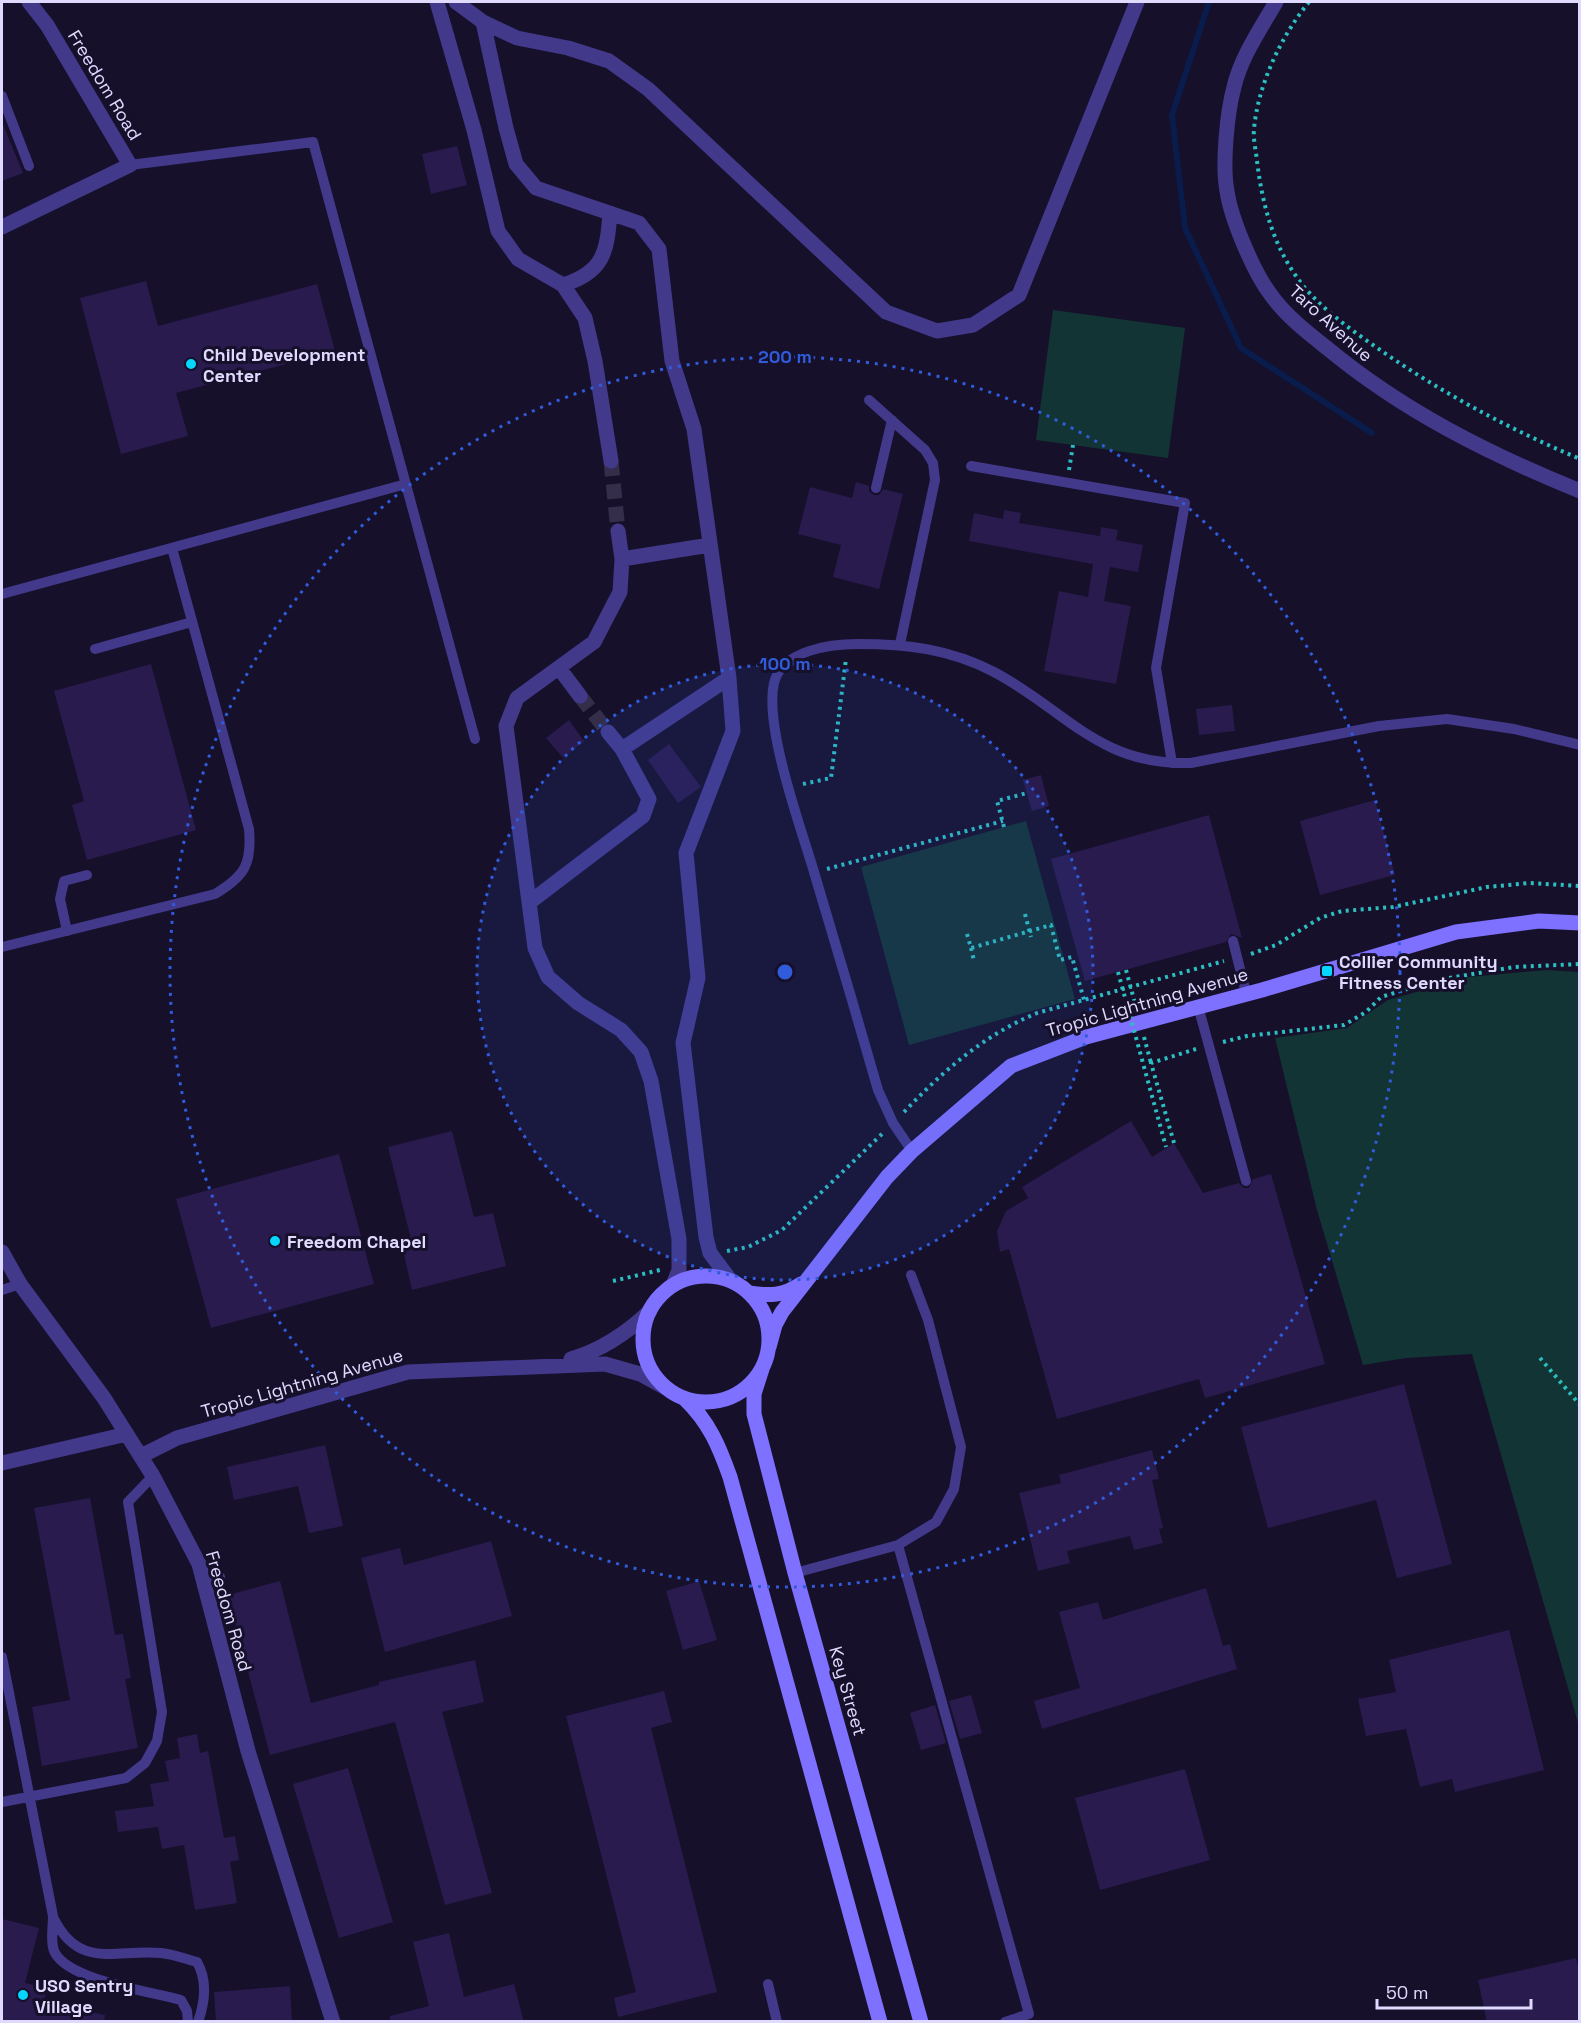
<svg xmlns="http://www.w3.org/2000/svg" width="1581" height="2023" font-family="'Space Grotesk',sans-serif">
<style>
.green{fill:#133435}
.lines{fill:none;stroke-linecap:round;stroke-linejoin:round}
.stream{stroke:#091c4b;stroke-width:6}
.building{fill:#291b4d}
.tertiary-tunnel{stroke:#342e4b;stroke-width:15;stroke-dasharray:15 8;stroke-linecap:butt}
.path{stroke:#2cbfc1;stroke-width:4;stroke-dasharray:3 4.5;stroke-linecap:butt}
.service{stroke:#42398b;stroke-width:10}
.minor{stroke:#42398b;stroke-width:15}
.tertiary{stroke:#42398b;stroke-width:15}
.secondary{stroke:#7e71ff;stroke-width:15}
.path-bridge{stroke:#2cbfc1;stroke-width:4;stroke-dasharray:3 4.5;stroke-linecap:butt}
.ring{fill:none;stroke:#305cdc;stroke-width:3;stroke-dasharray:3 6}
.poi-dot{fill:#06d5ff;stroke:#16102b;stroke-width:2}
.labels{text-anchor:middle;dominant-baseline:central;stroke-width:6;stroke-linejoin:round;paint-order:stroke}
.street-label{font-size:18px;fill:#e0daff;stroke:#16102b}
.poi-label{font-size:18px;font-weight:bold;fill:#e0daff;stroke:#16102b;text-anchor:start}
.centre{fill:#305cdc;stroke:#16102b;stroke-width:3}
.ring-label{font-size:18px;text-anchor:middle;font-weight:bold;fill:#305cdc;stroke:#16102b;stroke-width:6;stroke-linejoin:round;paint-order:stroke}
</style>
<rect width="100%" height="100%" fill="#16102b"/>
<path class="green" d="M1053,310l132,18 -17,130 -132,-18z
M1026,821l49,178 -166,46 -48,-178z
M1546,970l34,2 -1,754 -107,-372 -66,4 -43,7 -46,-155 -42,-172 72,-10 41,-28 81,-23z"/>
<g class="lines">
<path class="stream" d="M1209,2l-37,113 13,113 56,120 131,85"/>
</g>
<path class="building" d="M2,122l21,51 -21,8z
M457,146l10,39 -36,9 -9,-40z
M146,281l12,45 159,-42 18,67 -159,42 12,43 -67,18 -41,-156z
M856,482l13,4v5l5,4h5l4,-6 20,5 -24,95 -46,-12 8,-32 -43,-11 12,-47 42,11z
M1004,510l17,3 -2,10 81,13 1,-9 17,3 -2,10 27,5 -5,27 -28,-5 -6,34 27,5 -15,78 -72,-13 15,-80 29,6 5,-33 -124,-23 5,-28 29,6z
M151,664l45,166 -109,30 -15,-55 12,-4 -30,-110z
M1232,705l3,26 -36,4 -3,-26z
M569,720l15,21 -21,17 -17,-20z
M669,744l32,43 -23,16 -30,-43z
M1041,775l8,31 -17,5 -9,-31z
M1375,800l20,75 -75,20 -20,-74z
M1209,815l33,123 -11,-4 -5,8 -141,39 -34,-122z
M1131,1121l21,36 22,-14 29,50 36,-10 5,5h5l4,-9 18,-5 54,190 -120,34 -6,-19 -142,40 -48,-170 -9,3 -3,-21 9,-20 22,-13 -6,-11z
M452,1131l22,86 19,-4 13,53 -94,24 -11,-49 10,-2 -23,-92z
M339,1154l35,130 -163,44 -35,-129z
M1404,1384l48,180 -55,14 -21,-78 -108,28 -27,-101z
M325,1445l18,81 -34,7 -11,-47 -64,14 -7,-33z
M1152,1450l7,29 -7,1 11,48 -4,1 4,14 -29,7 -4,-14 -63,15 3,12 -32,8 -19,-78 42,-10 -2,-8z
M90,1498l25,137 8,-1 8,44 -6,1 13,69 -96,18 -10,-59 38,-7 -36,-192z
M491,1541l21,75 -127,36 -24,-94 39,-10 4,17z
M280,1581l31,122 68,-18v-3l96,-22 9,42 -42,10 50,181 -47,12 -50,-183 -125,33 -42,-160z
M699,1581l18,59 -34,10 -17,-59z
M1206,1588l17,58 7,-2 7,25 -195,60 -8,-28 46,-13 -21,-76 39,-10 5,18z
M1509,1630l35,140 -89,22 -3,-13 -32,8 -14,-58 -40,7 -8,-37 38,-7 -7,-32z
M664,1691l8,31 -21,6 66,264 -99,25 -4,-19 22,-6 -70,-276z
M971,1695l11,38 -22,6 -11,-38z
M935,1705l11,38 -25,7 -11,-37z
M197,1734l3,19 8,-2 16,87 11,-2 4,24 -9,2 7,41 -42,7 -11,-65 -22,4 -4,-22 -40,5 -3,-21 39,-5 -4,-22 19,-3 -4,-20 15,-3 -3,-20z
M348,1768l45,154 -54,16 -46,-154z
M1185,1769l25,91 -110,30 -25,-92z
M2,1919l37,9 -14,55 22,5 -3,13 61,14 -1,7h-102z
M449,1933l15,64 50,-13 10,38h-134v-6l39,-10 -16,-64z
M1576,1958l4,14v50h-93l-9,-42z
M290,1986l2,36h-76l-2,-30z"/>
<g class="lines">
<path class="tertiary-tunnel" d="M611,461l7,70
M580,696l28,36"/>
<path class="path" d="M1309,2c-28,34 -51,83 -55,127 -1,10 2,22 3,32 5,41 15,81 39,115 19,28 50,50 77,69 67,47 132,82 207,114
M1069,470l4,-25
M803,784l28,-6 15,-119
M1004,827l-7,-26 30,-8
M827,869l176,-48
M1025,914l6,23
M967,934l4,14 80,-23 9,35 12,-3 12,43
M971,948l3,13
M1251,954l25,-9 44,-27 22,-7 51,-4 94,-20 42,-4 51,3
M1126,970l10,37
M1144,1037l7,26
M1223,1042l24,-6 97,-11 22,-13 15,-15 56,-17 77,-13 66,-3
M904,1112c39,-41 80,-77 133,-99l187,-52
M1174,1143l-23,-80 45,-14
M727,1251l21,-4 34,-17 101,-97
M613,1281l47,-11
M1540,1358l40,47"/>
<path class="service" d="M2,96l27,70
M130,165l183,-23 162,597
M869,400l56,50 8,13 2,17 -35,164
M971,466l214,37 -29,165 16,95
M876,488l16,-68
M2,594l404,-110
M95,649l97,-27
M67,931l-7,-32 4,-18 23,-6
M1233,941l13,52
M2,947l213,-53c30,-18 37,-30 34,-65l-77,-281
M1198,1006l48,175
M912,1151l-19,-28 -15,-33c-21,-73 -42,-145 -64,-218 -13,-44 -50,-145 -40,-189 8,-33 57,-39 84,-39 49,0 92,5 136,28 72,38 105,94 197,91l188,-37 68,-7 67,10 66,16
M2,1290l18,-6
M898,1545l131,469 -24,8
M795,1573l103,-28 38,-23 18,-33 7,-42 -33,-127 -17,-45
M202,1581l18,-4
M2,1657l51,259c0,10 -3,28 2,37 16,28 94,38 126,47l6,11 1,11
M2,1802l124,-24 19,-15 12,-22 5,-29 -34,-210 25,-26
M54,1919c26,51 61,30 107,34 12,1 25,6 36,9 11,19 8,40 1,60
M768,1984l9,38"/>
<path class="minor" d="M29,2l18,23
M456,2l27,20"/>
<path class="tertiary" d="M437,2l37,128 24,101 20,28 45,26 22,33 10,43 16,100
M1276,2c-15,26 -35,55 -42,85 -7,26 -12,78 -7,104 4,28 27,82 44,104 15,21 37,38 56,53 76,63 162,106 253,143
M483,22l23,106 10,36 20,24 103,35 20,26 13,112 22,68 35,249 4,53 -47,122 12,125 -15,65 23,194 4,16 21,28
M483,22l34,16 51,10 41,13 39,28 238,223 51,19 36,-6 46,-30 118,-293
M2,227l128,-62 -83,-140
M563,285c41,-13 44,-33 47,-72
M618,531l4,28 -2,33 -26,50 -77,56 -11,28 29,222 13,29 30,26 43,27 20,22 10,29 28,158v31l-6,15
M622,559l88,-14
M559,668l21,28
M622,749l107,-71
M530,902l113,-86 6,-17 -27,-50 -14,-17
M2,1252l18,32 84,114 49,78 46,88 49,187 85,271
M571,1359c31,-9 55,-25 79,-48
M141,1456l36,-18 231,-66 197,-8 35,10 24,13
M2,1463l125,-29"/>
<path class="secondary" d="M643 1339a63 63 0 1 1 126 0a63 63 0 1 1-126 0Z
M749,1293c20,3 35,3 52,-9
M769,1347l6,-22 7,-13 105,-135 25,-26 99,-85 75,-29 176,-47 194,-58 83,-11 41,2
M762,1369l-8,25v20l41,159 126,449
M685,1399c24,23 34,47 45,78l150,545"/>
<path class="path-bridge" d="M1118,972l48,175"/>
</g>
<circle cx="785" cy="972" r="308" fill="#305cdc" fill-opacity=".12"/>
<g class="ring">
<circle cx="785" cy="972" r="308"/>
<circle cx="785" cy="972" r="615"/>
</g>
<g class="poi-dot">
<circle cx="191" cy="364" r="6"/>
<rect x="1321" y="965" width="12" height="12" rx="3"/>
<circle cx="275" cy="1241" r="6"/>
<circle cx="23" cy="1995" r="6"/>
</g>
<g class="labels">
<g class="street-label">
<text transform="translate(105 85) rotate(59)">Freedom Road</text>
<text transform="translate(1331 323) rotate(42)">Taro Avenue</text>
<text transform="translate(1147 1002) rotate(-16)">Tropic Lightning Avenue</text>
<text transform="translate(302 1383) rotate(-16)">Tropic Lightning Avenue</text>
<text transform="translate(229 1611) rotate(74)">Freedom Road</text>
<text transform="translate(848 1691) rotate(74)">Key Street</text>
</g>
<g class="poi-label">
<text x="203" y="354">Child Development<tspan x="203" dy="21">Center</tspan></text>
<text x="1339" y="961">Collier Community<tspan x="1339" dy="21">Fitness Center</tspan></text>
<text x="287" y="1241">Freedom Chapel</text>
<text x="35" y="1985">USO Sentry<tspan x="35" dy="21">Village</tspan></text>
</g>
</g>
<circle cx="785" cy="972" r="9" class="centre"/>
<g class="ring-label">
<text x="785" y="363">200 m</text>
<text x="785" y="670">100 m</text>
</g>
<rect width="1581" height="2023" fill="none" stroke="#e0daff" stroke-width="6"/>
<path d="M1377 1999v9h154v-9" fill="none" stroke="#e0daff" stroke-width="3"/>
<text x="1386" y="1999" font-size="18" fill="#e0daff" stroke="#16102b" stroke-width="4.5" paint-order="stroke">50 m</text>
</svg>
